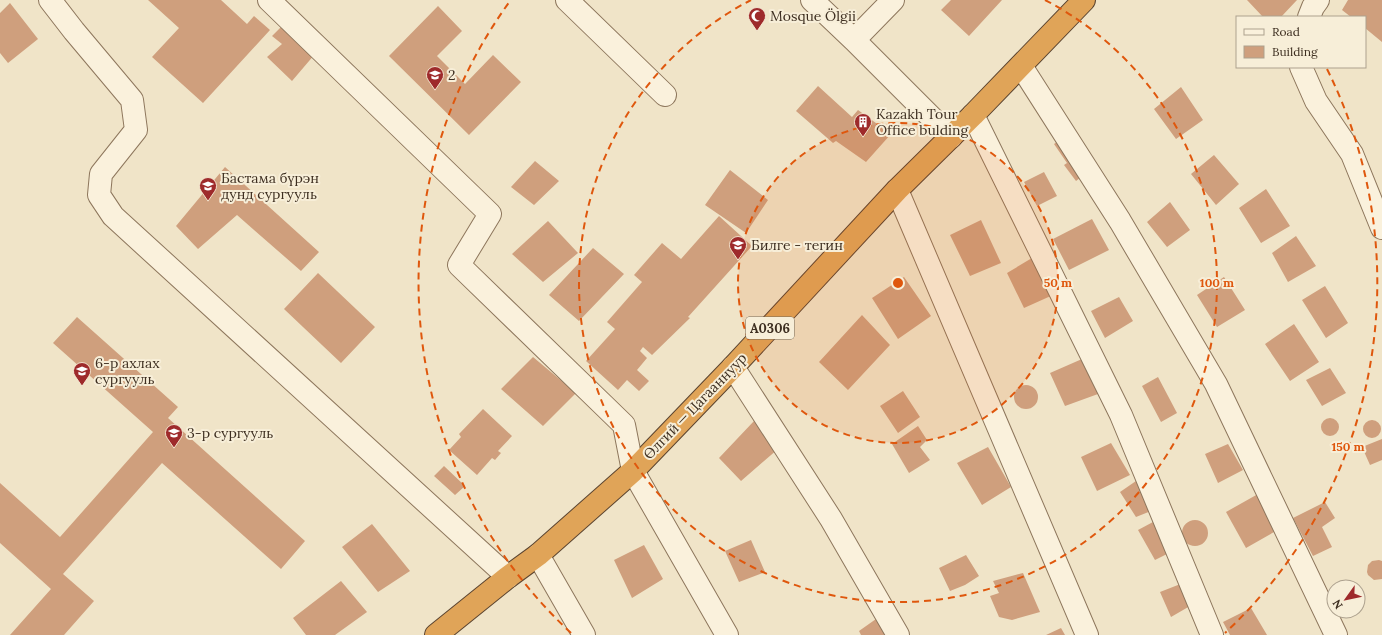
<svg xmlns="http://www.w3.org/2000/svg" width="1382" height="635" font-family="Lora,serif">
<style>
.building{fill:#cf9f7d}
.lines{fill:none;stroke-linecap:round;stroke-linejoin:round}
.minor-casing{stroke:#8d765c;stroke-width:24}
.highway-casing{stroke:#5b4430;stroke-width:24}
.minor{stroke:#faf1dc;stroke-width:22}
.highway{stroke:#e0a458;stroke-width:22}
.ring{fill:none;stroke:#df570d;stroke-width:2;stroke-dasharray:7 5}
.labels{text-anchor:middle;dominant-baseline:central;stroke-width:4;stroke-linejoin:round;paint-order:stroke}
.shield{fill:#f7eed8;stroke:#756857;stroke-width:1}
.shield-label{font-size:13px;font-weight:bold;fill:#3d2e20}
.poi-label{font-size:14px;fill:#3d2e20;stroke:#f7eed8;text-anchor:start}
.street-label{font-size:14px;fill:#3d2e20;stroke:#f7eed8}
.centre{fill:#df570d;stroke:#f7eed8;stroke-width:2}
.ring-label{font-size:12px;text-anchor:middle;font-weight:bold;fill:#df570d;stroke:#f7eed8;stroke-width:4;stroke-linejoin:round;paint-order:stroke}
</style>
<rect width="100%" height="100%" fill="#f0e4c8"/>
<path class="building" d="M148,0h73l26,24 7,-8 16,14 -67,73 -51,-46 27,-29z
M951,0h51l-33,36 -28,-26z
M1247,0h50l-16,17h-18z
M1348,0h34v42l-17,-14v-11h-14l-9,-7z
M10,3l28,36 -30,24 -8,-10v-40z
M438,6l24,25 -25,25 28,28 28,-29 28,27 -52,53 -80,-79z
M281,27l34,27 -23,27 -25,-24 15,-13 -10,-8z
M818,86l34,31 6,-7 33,24 -25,28 -30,-21 -3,2 -37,-32z
M1181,87l22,33 -27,19 -22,-30z
M1061,139l24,35 -9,7 -12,-16 3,-2 -13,-19z
M1214,155l25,29 -23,21 -25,-31z
M535,161l24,20 -25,24 -23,-18z
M225,167l94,85 -18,19 -64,-56 -39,34 -22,-23z
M730,170l38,30 -22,33 -41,-28z
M1044,172l13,24 -20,10 -13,-24z
M1266,189l24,37 -29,17 -22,-35z
M1170,202l20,28 -23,17 -20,-25z
M719,216l33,30 -64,71 2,1 -38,37 -9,-8 -3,4 7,7 -10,12 12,11 -10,10 -12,-11 -9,10 -32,-29 29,-32 -8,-7 35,-40 -8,-7 28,-32 19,16z
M1092,219l17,31 -40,20 -16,-31z
M981,220l20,43 -31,13 -20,-41z
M548,221l30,32 -35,29 -31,-28z
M1296,236l20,30 -28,16 -16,-29z
M593,248l31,26 -45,47 -30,-26z
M1037,255l16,40 -29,13 -17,-35z
M318,273l57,54 -34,36 -57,-54z
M904,277l27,39 -33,23 -26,-41z
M1224,277l21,33 -28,17 -20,-32z
M1325,286l23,37 -22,15 -24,-38z
M1119,297l14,24 -28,17 -14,-27z
M862,315l28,30 -42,45 -29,-28z
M77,317l101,90 -10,11 137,123 -24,28 -119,-106 -99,111 31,27 -30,34h-54l41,-46 -51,-46v-60l60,54 93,-105 -100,-89z
M1294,324l25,38 -29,19 -25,-37z
M533,357l43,36 -33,33 -42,-37z
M1082,359l16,35 -33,12 -15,-33z
M1330,368l16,25 -24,13 -16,-26z
M1158,377l19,36 -16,9 -19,-36z
M1014 397a12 12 0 1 1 24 0a12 12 0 1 1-24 0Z
M903,391l17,26 -22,16 -18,-27z
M483,409l29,27 -14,15 3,2 -6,7 -3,-2 -15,17 -28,-25 12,-13 -2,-3z
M1321 427a9 9 0 1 1 18 0a9 9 0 1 1-18 0Z
M1363 429a9 9 0 1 1 18 0a9 9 0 1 1-18 0Z
M754,421l24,28 -37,32 -22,-23z
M918,426l9,14 -7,7 10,13 -21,13 -17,-29z
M1382,439v21l-12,5 -8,-18z
M1111,443l19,32 -33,16 -16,-34z
M1228,444l15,26 -25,13 -13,-29z
M988,447l23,40 -29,18 -25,-42z
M444,466l21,20 -10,9 -21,-19z
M1136,481l15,30 -15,6 -16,-25z
M1258,494l16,38 -28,16 -20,-36z
M1325,502l10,16 -13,9 10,20 -19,9 -20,-38z
M1182 533a13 13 0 1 1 26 0a13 13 0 1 1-26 0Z
M1153,522l16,31 -14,7 -17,-30z
M372,524l38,47 -32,21 -36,-45z
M751,540l14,32 -26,10 -14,-31z
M644,545l19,34 -31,19 -18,-38z
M966,555l13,21 -14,9 -15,6 -11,-23z
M1379,560l3,1v18l-8,1 -6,-5 -1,-3 1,-7 4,-4z
M1023,573l17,39 -28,8 -13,-3 -9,-21 9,-3 -6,-12z
M341,581l26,31 -32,23h-29l-13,-17z
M1183,583l7,23 -19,11 -11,-25z
M1251,608l16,27h-37l-7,-13z
M876,619l9,16h-24l-2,-4z
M1061,628l4,7h-19z"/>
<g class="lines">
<defs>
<path id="minor" d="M50,0l24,31 58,69 4,30 -35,44 -2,21 14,21 395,361
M269,0l221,214 -31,51 165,160 9,46 94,164
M567,0l98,95
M812,0l42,40 97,97
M1309,17l4,-10 5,-7
M854,40l39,-40
M1021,66l99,155 96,163 120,251
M1301,67l15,34 36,53 30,74
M973,115l148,300 91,220
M897,190l190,445
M733,367l98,152 67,116
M538,555l46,80"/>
<path id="highway" d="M436,635l72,-58 30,-22 95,-84 100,-104 164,-177 76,-75 111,-115"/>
</defs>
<use href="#minor" class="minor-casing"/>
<use href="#highway" class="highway-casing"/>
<use href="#minor" class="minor"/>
<use href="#highway" class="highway"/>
</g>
<circle cx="898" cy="283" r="160" fill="#df570d" fill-opacity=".12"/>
<g class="ring">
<circle cx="898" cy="283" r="160"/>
<path d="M1045 0A319 319 0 1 1 751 0"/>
<path d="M571 633A479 479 0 0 1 510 1M1327 69A479 479 0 0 1 1225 633"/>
</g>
<defs>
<symbol id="mosque-pin" viewBox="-11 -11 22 30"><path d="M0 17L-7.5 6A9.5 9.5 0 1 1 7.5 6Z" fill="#9e2a2b" stroke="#f7eed8"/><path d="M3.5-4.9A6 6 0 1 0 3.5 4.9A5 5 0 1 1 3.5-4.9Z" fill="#fff"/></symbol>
<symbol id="school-pin" viewBox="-11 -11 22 30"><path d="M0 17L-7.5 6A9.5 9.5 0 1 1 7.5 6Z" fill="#9e2a2b" stroke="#f7eed8"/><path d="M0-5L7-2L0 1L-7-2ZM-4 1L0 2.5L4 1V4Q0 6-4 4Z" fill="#fff"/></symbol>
<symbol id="building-pin" viewBox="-11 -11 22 30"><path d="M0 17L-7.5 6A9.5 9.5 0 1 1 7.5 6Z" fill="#9e2a2b" stroke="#f7eed8"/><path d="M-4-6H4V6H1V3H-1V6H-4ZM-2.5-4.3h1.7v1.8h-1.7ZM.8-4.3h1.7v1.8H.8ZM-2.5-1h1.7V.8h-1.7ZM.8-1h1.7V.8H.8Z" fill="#fff"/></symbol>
</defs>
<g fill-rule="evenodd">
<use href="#mosque-pin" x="747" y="6" width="20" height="27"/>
<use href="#school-pin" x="425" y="65" width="20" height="27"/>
<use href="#building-pin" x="853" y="112" width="20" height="27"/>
<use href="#school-pin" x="198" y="176" width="20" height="27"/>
<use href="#school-pin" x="728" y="235" width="20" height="27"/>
<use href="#school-pin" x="72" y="361" width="20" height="27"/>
<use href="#school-pin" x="164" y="423" width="20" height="27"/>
</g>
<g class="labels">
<rect class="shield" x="746" y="317" width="48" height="22" rx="3"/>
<g class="shield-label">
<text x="770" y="328">A0306</text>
</g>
<g class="poi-label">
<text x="770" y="16">Mosque Ölgii</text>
<text x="448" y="75">2</text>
<text x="876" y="114">Kazakh Tour<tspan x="876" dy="16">Office bulding</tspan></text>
<text x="221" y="178">Бастама бүрэн<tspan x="221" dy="16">дунд сургууль</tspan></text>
<text x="751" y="245">Билге - тегин</text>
<text x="95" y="363">6-р ахлах<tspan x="95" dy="16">сургууль</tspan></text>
<text x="187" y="433">3-р сургууль</text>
</g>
<g class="street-label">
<text transform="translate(695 406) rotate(-46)">Өлгий — Цагааннуур</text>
</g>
</g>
<circle cx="898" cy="283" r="6" class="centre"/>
<g class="ring-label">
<text x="1058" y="287">50 m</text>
<text x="1217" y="287">100 m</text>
<text x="1348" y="451">150 m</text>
</g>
<rect x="1236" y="16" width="130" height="52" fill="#f7eed8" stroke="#ada18e"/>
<rect x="1244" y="29" width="20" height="6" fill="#faf1dc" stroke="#ada18e"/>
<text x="1272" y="36" font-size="12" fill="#3d2e20">Road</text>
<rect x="1244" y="46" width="20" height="12" fill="#cf9f7d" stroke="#ada18e"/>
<text x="1272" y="56" font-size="12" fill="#3d2e20">Building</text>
<g transform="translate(1346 599) rotate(237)"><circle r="19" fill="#f7eed8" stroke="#ada18e"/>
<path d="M0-3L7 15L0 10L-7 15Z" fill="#9e2a2b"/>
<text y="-6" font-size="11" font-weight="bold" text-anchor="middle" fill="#3d2e20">N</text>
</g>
</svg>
